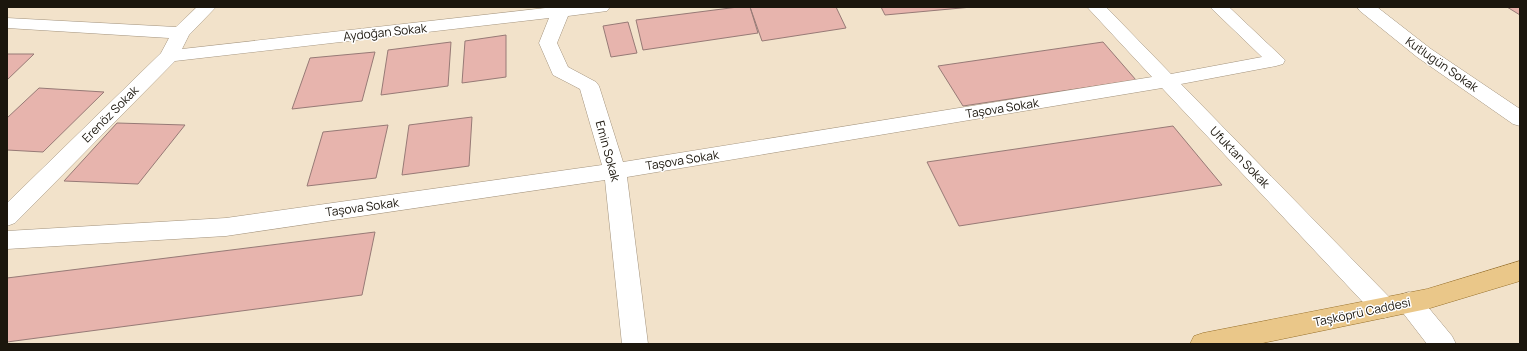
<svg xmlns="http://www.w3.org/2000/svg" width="1527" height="351" font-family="Manrope,sans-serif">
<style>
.building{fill:#e7b4ad;stroke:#977a76}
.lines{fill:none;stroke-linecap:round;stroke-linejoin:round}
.minor-casing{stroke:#a3937d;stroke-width:1}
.major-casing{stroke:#98702a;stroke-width:1}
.minor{fill:#fff;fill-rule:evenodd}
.major{fill:#eac789;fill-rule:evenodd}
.labels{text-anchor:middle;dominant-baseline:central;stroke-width:3;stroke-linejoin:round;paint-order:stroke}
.street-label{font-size:12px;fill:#1b160d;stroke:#fff}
</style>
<rect width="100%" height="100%" fill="#f2e2ca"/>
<path class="building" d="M738,7h12l8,26 -115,17 -7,-30z
M750,7h86l10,21 -84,13z
M881,7h91l-87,8z
M1507,7h13v8z
M628,22l9,31 -26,4 -8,-31z
M506,35v42l-44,6 3,-42z
M451,42l-3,44 -67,9 7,-45z
M1103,42l33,38 -173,26 -25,-40z
M375,52l-13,49 -70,8 18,-51z
M7,54h27l-27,26z
M39,88l65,4 -61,60 -36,-2v-32z
M472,117l-3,49 -67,9 7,-50z
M117,123l68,2 -47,59 -74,-3z
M388,125l-12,53 -69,8 16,-54z
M1173,126l49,59 -263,41 -32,-64z
M375,232l-13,63 -355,47v-64z"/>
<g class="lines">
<defs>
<path id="minor" d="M197,7h19l-27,28 -7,14 372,-42h56l-3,4 -39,5 -11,27 11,24 28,15 3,4 24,76 529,-85 -65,-70h19l65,67 91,-17 -52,-50h19l56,53 -2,4 -7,2 -95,18 212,217 4,7 -4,7 -9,3 -9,-3 -213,-227 -535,89 21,167h-26l-17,-164 -379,56 -219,13v-18l219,-13 376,-53 -22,-76 -27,-14 -14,-32 10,-25 -374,43 -160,162 -8,3v-23l154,-150 8,-15 -162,-10v-10l169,9z
M1357,7h20l54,42 89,60v17l-7,-2 -96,-67 -57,-46z
M1409,292l9,3 34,41 4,8h-29l-27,-35 -4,-7 4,-7z"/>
<path id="major" d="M1520,261v20l-93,28 -169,35h-68l4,-8 9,-3 224,-44z"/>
</defs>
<use href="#minor" class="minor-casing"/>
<use href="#major" class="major-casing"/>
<use href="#minor" class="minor"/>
<use href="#major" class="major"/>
</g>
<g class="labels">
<g class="street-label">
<text transform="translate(385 32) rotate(-6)">Aydoğan Sokak</text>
<text transform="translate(1442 64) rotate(35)">Kutlugün Sokak</text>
<text transform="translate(1002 108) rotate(-9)">Taşova Sokak</text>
<text transform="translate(110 114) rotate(-45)">Erenöz Sokak</text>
<text transform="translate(608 151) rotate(75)">Emin Sokak</text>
<text transform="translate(1240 157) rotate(46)">Ufuktan Sokak</text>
<text transform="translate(682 160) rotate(-9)">Taşova Sokak</text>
<text transform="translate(362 207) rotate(-8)">Taşova Sokak</text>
<text transform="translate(1362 312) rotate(-12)">Taşköprü Caddesi</text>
</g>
</g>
<rect width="1527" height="351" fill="none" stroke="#1b160d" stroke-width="16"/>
</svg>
